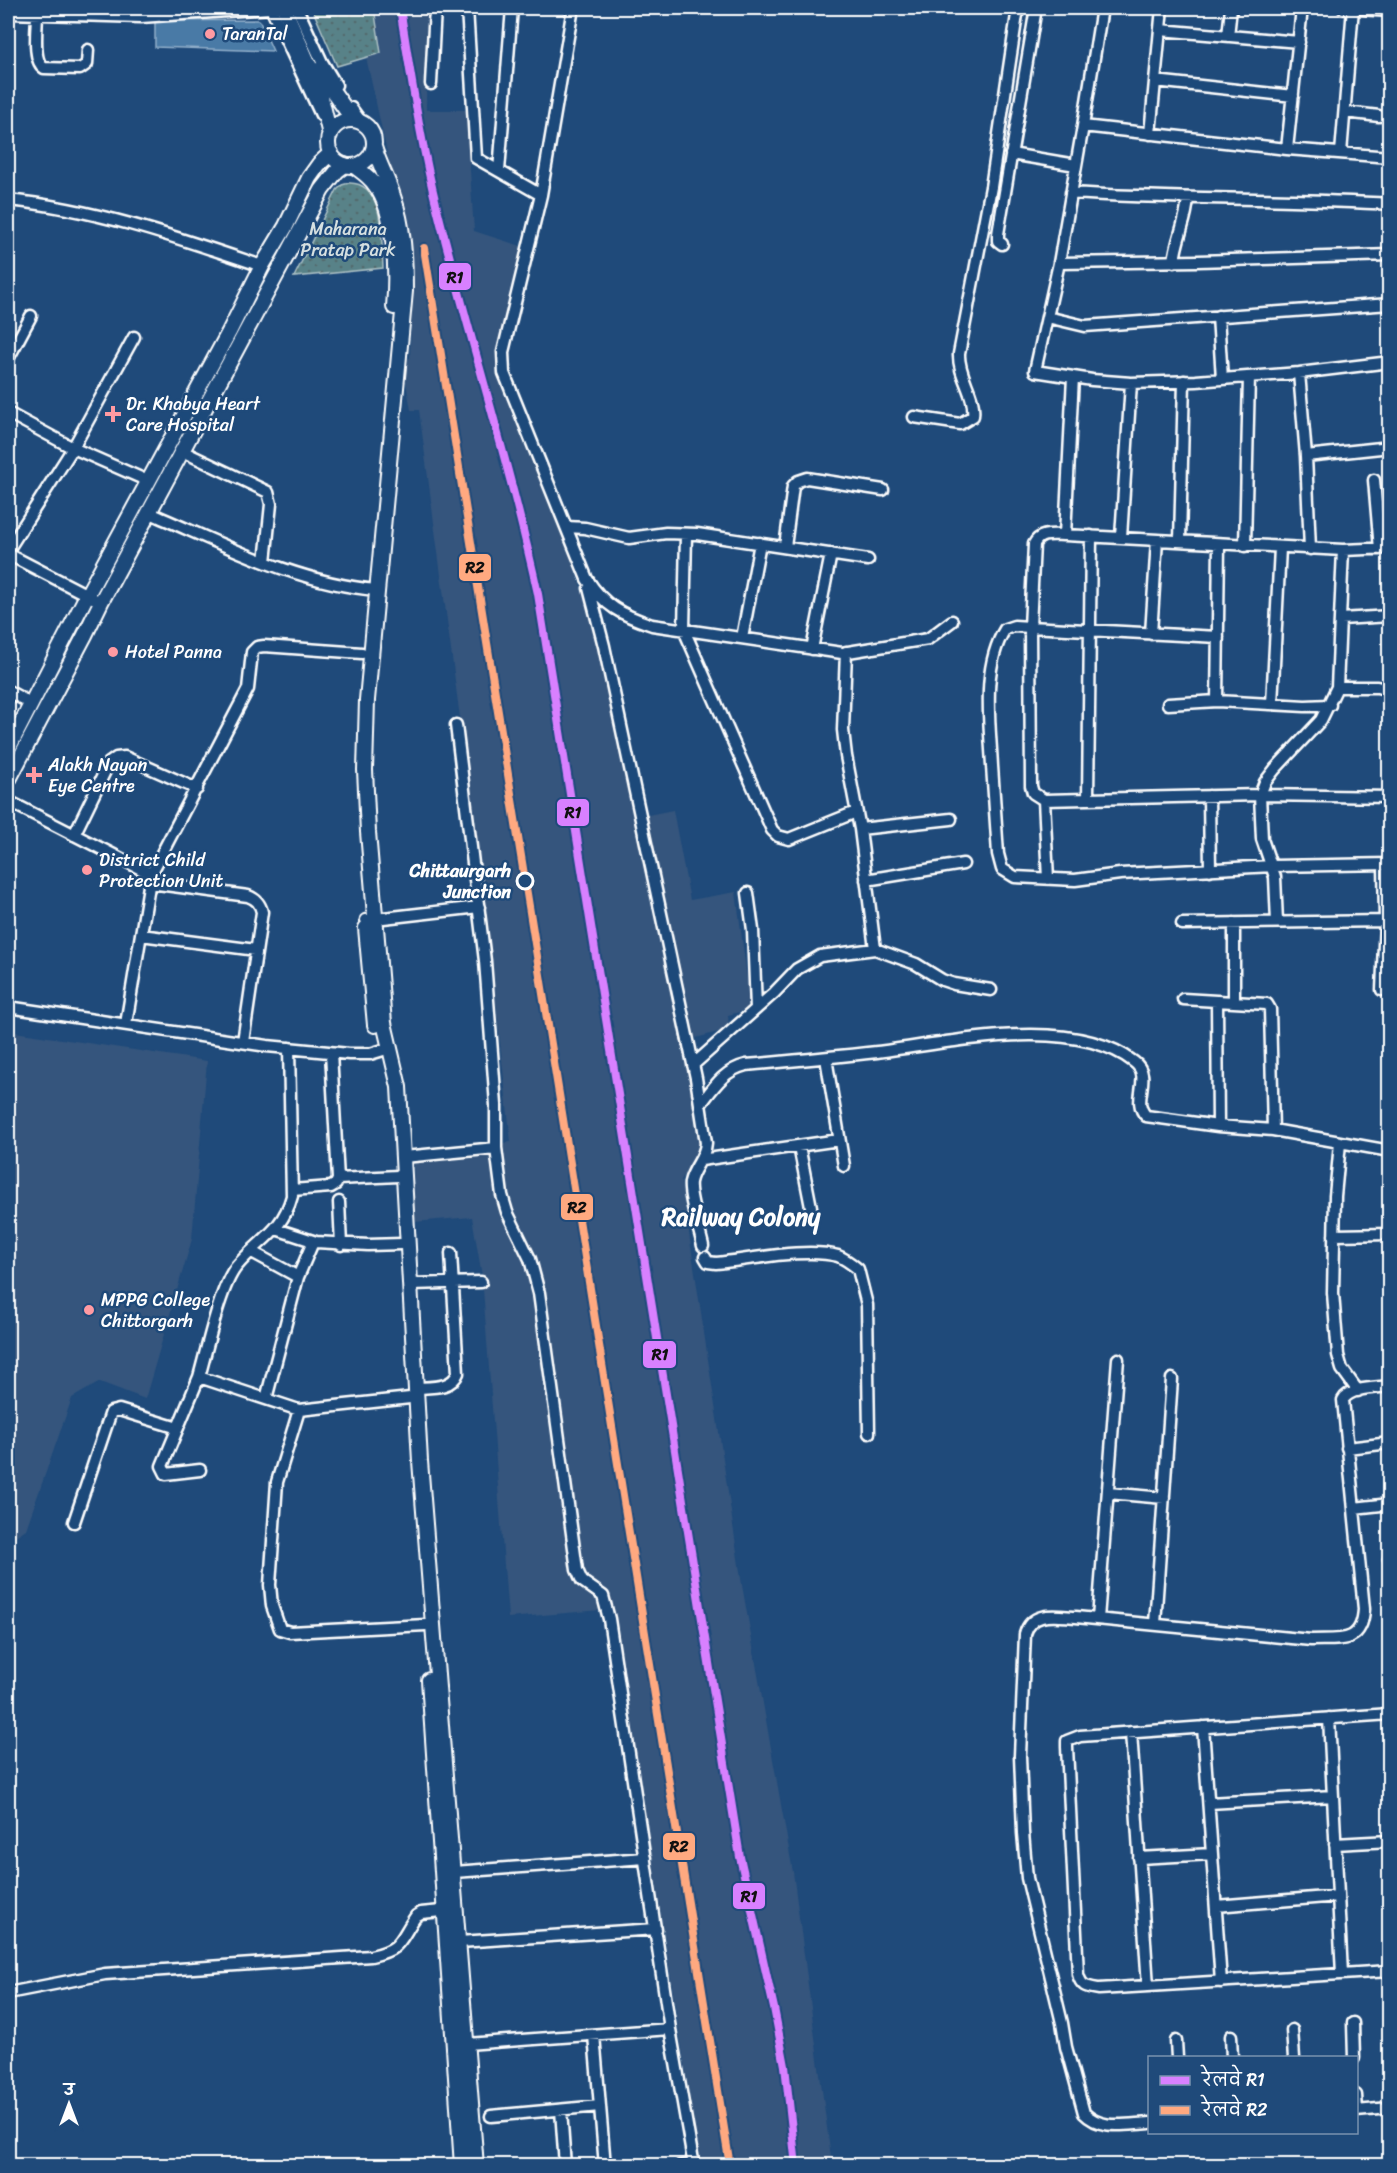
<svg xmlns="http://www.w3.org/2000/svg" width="1397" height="2173" font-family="Sriracha,'Playpen Sans Deva',sans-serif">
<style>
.built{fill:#34557d}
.park{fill:url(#park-dots);stroke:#acc0c4;stroke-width:1.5}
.water{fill:#497aa6;stroke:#92afca;stroke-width:1.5}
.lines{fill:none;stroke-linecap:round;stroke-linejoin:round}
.minor-casing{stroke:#fff;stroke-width:15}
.major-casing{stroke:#fff;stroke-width:18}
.minor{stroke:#1f4a7a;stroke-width:10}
.major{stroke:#1f4a7a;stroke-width:14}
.rail-1-casing{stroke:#1f4a7a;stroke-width:12}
.rail-2-casing{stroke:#1f4a7a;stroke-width:12}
.rail-1{stroke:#d880ff;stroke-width:8}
.rail-2{stroke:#ffa980;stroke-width:8}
.poi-dot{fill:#ff9aa2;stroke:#1f4a7a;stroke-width:2}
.stop-dot{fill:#1f4a7a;stroke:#fff;stroke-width:3}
.labels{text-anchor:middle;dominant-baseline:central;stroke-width:5;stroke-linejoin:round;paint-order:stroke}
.poi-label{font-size:18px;fill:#fff;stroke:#1f4a7a;text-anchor:start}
.park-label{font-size:18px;fill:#d6e0e1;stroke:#1f4a7a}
.stop-label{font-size:18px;font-weight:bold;fill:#fff;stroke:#1f4a7a;text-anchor:end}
.district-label{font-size:24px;font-weight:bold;fill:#fff;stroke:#1f4a7a}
.line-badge{stroke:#1f4a7a;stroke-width:2}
.pale-badge-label{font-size:16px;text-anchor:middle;font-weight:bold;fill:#111}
</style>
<defs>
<pattern id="park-dots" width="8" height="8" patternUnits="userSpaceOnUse" patternTransform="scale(1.5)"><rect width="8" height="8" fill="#598288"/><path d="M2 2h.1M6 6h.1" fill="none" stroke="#536a6d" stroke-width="1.8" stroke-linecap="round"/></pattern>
</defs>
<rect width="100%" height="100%" fill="#1f4a7a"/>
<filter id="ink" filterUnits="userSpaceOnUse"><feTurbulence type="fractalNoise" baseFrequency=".0167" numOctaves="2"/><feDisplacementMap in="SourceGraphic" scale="12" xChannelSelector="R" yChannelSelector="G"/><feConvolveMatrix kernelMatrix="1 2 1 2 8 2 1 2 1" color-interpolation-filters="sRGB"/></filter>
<g filter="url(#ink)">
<path class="built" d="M374,8h53l-1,102h40l8,121 47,15 -23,113 7,32 6,7 63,168 25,76 39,175 35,-7 17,90 46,-8 15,117 -23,6 1,14 -48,13 22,102 -22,36 61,405 51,287 39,293h-132l-87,-556 -105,9 -26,-342 -10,-59 -58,5 -1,-68 98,-12 -27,-244 -65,-488h-8l-9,-50 8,-2 1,-71 -17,-102 -28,-128 15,-4z
M8,1031l199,30 -15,178 -47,160 -45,-17 -28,16 -46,131 -18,12z"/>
<path class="park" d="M312,8h62l7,45 -44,13z
M349,183c37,-1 32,60 34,85l-89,9 43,-87 5,-5z"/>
<path class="water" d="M259,20l14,31 -118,-4v-26z"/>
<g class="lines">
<defs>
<path id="minor" d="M271,8l50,107
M297,8l25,54 14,23
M467,8l9,150 65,37 -38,157 1,21 83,206c17,27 35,36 65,46l190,28 86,-14 24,-18
M1102,8l-19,118 204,23 103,8
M1343,8l47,3
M8,13l133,4 130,-9
M37,14c0,14 -5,47 7,54l36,1 7,-5 1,-14
M1160,30l139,12
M1228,36l3,-28
M1155,81l138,15
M431,84l4,-76
M351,108l11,15
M1345,112l34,4
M1083,126l-24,137 -24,108 57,9 39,3 65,-2 103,-8 91,-11
M1150,134l12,-126
M1287,149l15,-141
M1341,153l12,-145
M1011,154l65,11
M499,171l13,-163
M1071,193c106,7 212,4 319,11
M541,195l32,-187
M8,200c88,9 171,38 254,66
M1002,244l-4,-3v-7l38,-226
M1174,262c2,-23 13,-41 14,-64
M1059,263l139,-2 192,-6
M1218,316l4,63
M1047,317l38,9 305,-22
M8,359l23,-43
M1299,373l7,83 4,93
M1073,377l-8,158 278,15 -6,137h40l13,3
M8,413l65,35 75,33
M914,417l46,7 13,-8c3,-21 -15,-40 -14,-62l32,-167 27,-179
M182,451l86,41 3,12 -6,58
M1306,456l84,-9
M1374,480l6,69
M150,513c73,31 146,70 227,77
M567,527l18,1 44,10 37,-5 31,1 171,26
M686,534l-2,96 88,200 6,6 11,3 67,-27
M1065,535c-12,0 -25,-3 -31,9l-4,83 -16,-1 -9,3c-24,39 -15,94 -13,137 2,29 4,59 6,88l4,15 13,8 60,3 45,-6 153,-8 117,-2
M1121,537l10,-154
M1180,541l4,-160
M1245,546l4,-169
M785,547l8,-61 5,-5 9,-3 76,12
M8,550l65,-102 61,-111
M1343,550l47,-2
M8,554l85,44
M589,588l15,58 92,432 10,65c-1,16 -13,24 -16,39 -2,14 10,49 13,64
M1341,619l49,-3
M1151,634l6,-94
M1218,637l-188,-10 1,159 2,7 11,7 216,-5 130,2
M742,638l18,-95
M812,649l19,-95
M846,652l-3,78 3,26 14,73 15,120
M8,691l22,12
M1217,701l2,-157
M1168,704l49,-3 88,5 25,-1
M1272,704l8,-156
M456,725l29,236 11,144v43l6,47 5,17 23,47 9,34 38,277 5,11 21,15 6,23 61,410 24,137
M1209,796l1,74
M1088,799l3,-263
M1044,800l4,79
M8,801l143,73
M860,829l91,-10
M74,835l35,-72 7,-5 9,-1 72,32
M866,880l97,-16
M150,883l98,13c8,3 12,7 14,16l-19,130
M748,893l5,37 3,79
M366,920l113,-13
M1277,922l-2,-45 -13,-38 -2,-44 5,-13 10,-13 46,-49 16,-33
M1182,924l203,-3
M141,935l115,15
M1382,990l3,-69 -1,-57
M1183,999l84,5 3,5 3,121
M1217,1001l1,125
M1234,1002v-79
M8,1007l259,39 82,8h21l20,-6
M126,1024l25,-150 97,-185 4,-37 5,-5 7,-1 98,7
M289,1048l3,148c-10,37 -34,44 -56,71 -16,20 -29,82 -37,110l100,33 111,-12
M331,1053l7,126
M826,1058l18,108
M693,1065l81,-72 23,-24 23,-13 55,-7 41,15 26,16 12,4 37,6
M700,1105c13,-17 24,-35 46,-40 44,-4 87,-8 131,-13 73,-9 195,-38 257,10 20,15 -4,38 12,54l72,10 55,4 117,21
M1340,1143l-5,53 -2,97 5,62 4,14 16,22
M799,1146l12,61
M404,1157l92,-9
M701,1160l138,-20
M292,1190l39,-3 5,-3 2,-5 60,-3
M339,1202l2,43
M276,1229l40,13 52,3 34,-1
M1334,1235l56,-1
M252,1252l46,25 -32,122
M705,1257l3,5 8,1c34,-3 90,-16 122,-7 8,3 14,8 20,13l9,36 2,128
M298,1277l15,-35
M411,1284l70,-2
M199,1377l-37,89 4,8 34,-4
M416,1388c15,-1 36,1 42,-15l-7,-120
M299,1410l-22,72 -7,103 2,21 8,23 10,3 136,-7
M1347,1448l43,-5
M1108,1493l56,5
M1354,1508l36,-4
M74,1522l37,-110 8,-2 59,18
M1389,1559h1
M1098,1619l20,-260
M1155,1624l17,-245
M1390,1714l-310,22 -13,5v6l11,227c3,13 9,13 21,15l291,-18
M1329,1718l13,256
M1203,1727l18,255
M1131,1732l17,254
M1209,1803l124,-7
M1335,1844l55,-3
M1139,1858l73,-4
M454,1872l191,-14
M1216,1906l122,-10
M459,1942l197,-13
M8,1993l97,-19 266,-18c32,-7 28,-16 45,-40l5,-3 31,-3
M1353,2023l1,35
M1292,2030l2,28
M594,2035l11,131
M1231,2036l1,22
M1176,2041l1,17
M467,2044l203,-15
M1356,2095l1,16
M561,2110l4,56
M1356,2111l34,-3
M491,2116l109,-10
M1150,2123c-23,1 -49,8 -66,-10l-18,-66 -4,-24 -35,-145 -4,-45 -3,-77 5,-122c7,-24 31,-18 51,-17l235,23c29,-1 51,5 53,-31l-21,-209c7,-13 33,-12 47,-14
M680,2166l14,-2"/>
<path id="major" d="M284,8l34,77 12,50
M318,70l35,50
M328 143a23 23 0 1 1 46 0a23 23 0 1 1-46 0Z
M374,147c5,17 14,33 19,49 11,31 12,63 12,95l-38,409 -2,70 3,62 16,191 15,64 21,374 56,705
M354,166c8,6 16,11 21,19 21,27 22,89 19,122
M8,749l79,-154 142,-263 33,-66 24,-40 23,-48 10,-14 12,-11
M8,781l77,-146 16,-33 221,-412 15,-19 8,-6
M366,928l9,97
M429,1680l33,486"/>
</defs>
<use href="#minor" class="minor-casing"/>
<use href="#major" class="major-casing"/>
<use href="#minor" class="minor"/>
<use href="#major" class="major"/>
<defs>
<path id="rail-1" d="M400,8c11,68 21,137 38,204 32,128 72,254 100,382l202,1263 34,151 11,58 11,100"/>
<path id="rail-2" d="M424,248l306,1918"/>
</defs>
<use href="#rail-1" class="rail-1-casing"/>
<use href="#rail-2" class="rail-2-casing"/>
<use href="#rail-1" class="rail-1"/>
<use href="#rail-2" class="rail-2"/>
</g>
</g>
<g class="poi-dot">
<circle cx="210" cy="34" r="6"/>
<path d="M110 405h6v6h6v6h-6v6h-6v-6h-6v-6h6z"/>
<circle cx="113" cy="652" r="6"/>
<path d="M31 766h6v6h6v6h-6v6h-6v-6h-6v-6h6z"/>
<circle cx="87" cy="870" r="6"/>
<circle cx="89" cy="1310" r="6"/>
</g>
<circle class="stop-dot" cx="525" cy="881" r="8"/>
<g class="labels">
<g class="poi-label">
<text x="222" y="34">TaranTal</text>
<text x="126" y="404">Dr. Khabya Heart<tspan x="126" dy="21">Care Hospital</tspan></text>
<text x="125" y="652">Hotel Panna</text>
<text x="48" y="765">Alakh Nayan<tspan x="48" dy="21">Eye Centre</tspan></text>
<text x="99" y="860">District Child<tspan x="99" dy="21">Protection Unit</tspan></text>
<text x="101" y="1300">MPPG College<tspan x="101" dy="21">Chittorgarh</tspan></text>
</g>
<g class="park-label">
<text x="348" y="229">Maharana<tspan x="348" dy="21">Pratap Park</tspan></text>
</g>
<g class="stop-label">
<text x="511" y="871">Chittaurgarh<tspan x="511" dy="21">Junction</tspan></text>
</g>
<g class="district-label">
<text x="741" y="1217">Railway Colony</text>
</g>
</g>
<g class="line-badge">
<rect x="438" y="262" width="34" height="29" rx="6" fill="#d880ff"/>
<rect x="458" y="553" width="34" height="29" rx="6" fill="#ffa980"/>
<rect x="556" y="798" width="34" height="29" rx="6" fill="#d880ff"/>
<rect x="560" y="1193" width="34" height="28" rx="6" fill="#ffa980"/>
<rect x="642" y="1340" width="35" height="29" rx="6" fill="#d880ff"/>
<rect x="662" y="1832" width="34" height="29" rx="6" fill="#ffa980"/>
<rect x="732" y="1882" width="34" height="28" rx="6" fill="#d880ff"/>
</g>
<g class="pale-badge-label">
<text x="455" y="283">R1</text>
<text x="475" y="573">R2</text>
<text x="573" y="818">R1</text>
<text x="577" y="1213">R2</text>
<text x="660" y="1360">R1</text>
<text x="679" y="1852">R2</text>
<text x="749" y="1902">R1</text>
</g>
<rect width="1397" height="2173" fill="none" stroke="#1f4a7a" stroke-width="30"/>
<rect x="15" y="15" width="1367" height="2143" fill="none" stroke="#fff" stroke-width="2" filter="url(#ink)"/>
<rect x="1148" y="2056" width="210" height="78" fill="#1f4a7a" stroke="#7992af" stroke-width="1.5"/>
<rect x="1160" y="2076" width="30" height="9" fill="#d880ff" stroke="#7992af" stroke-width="1.5"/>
<text x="1202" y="2086" font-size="18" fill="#ffffff">रेलवे R1</text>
<rect x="1160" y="2106" width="30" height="9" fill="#ffa980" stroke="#7992af" stroke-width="1.5"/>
<text x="1202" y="2116" font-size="18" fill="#ffffff">रेलवे R2</text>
<g transform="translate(69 2104)" stroke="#1f4a7a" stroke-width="4.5" paint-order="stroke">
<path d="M0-4.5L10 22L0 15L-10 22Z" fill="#ffffff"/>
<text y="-9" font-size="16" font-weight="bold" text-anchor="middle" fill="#ffffff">उ</text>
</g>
</svg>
